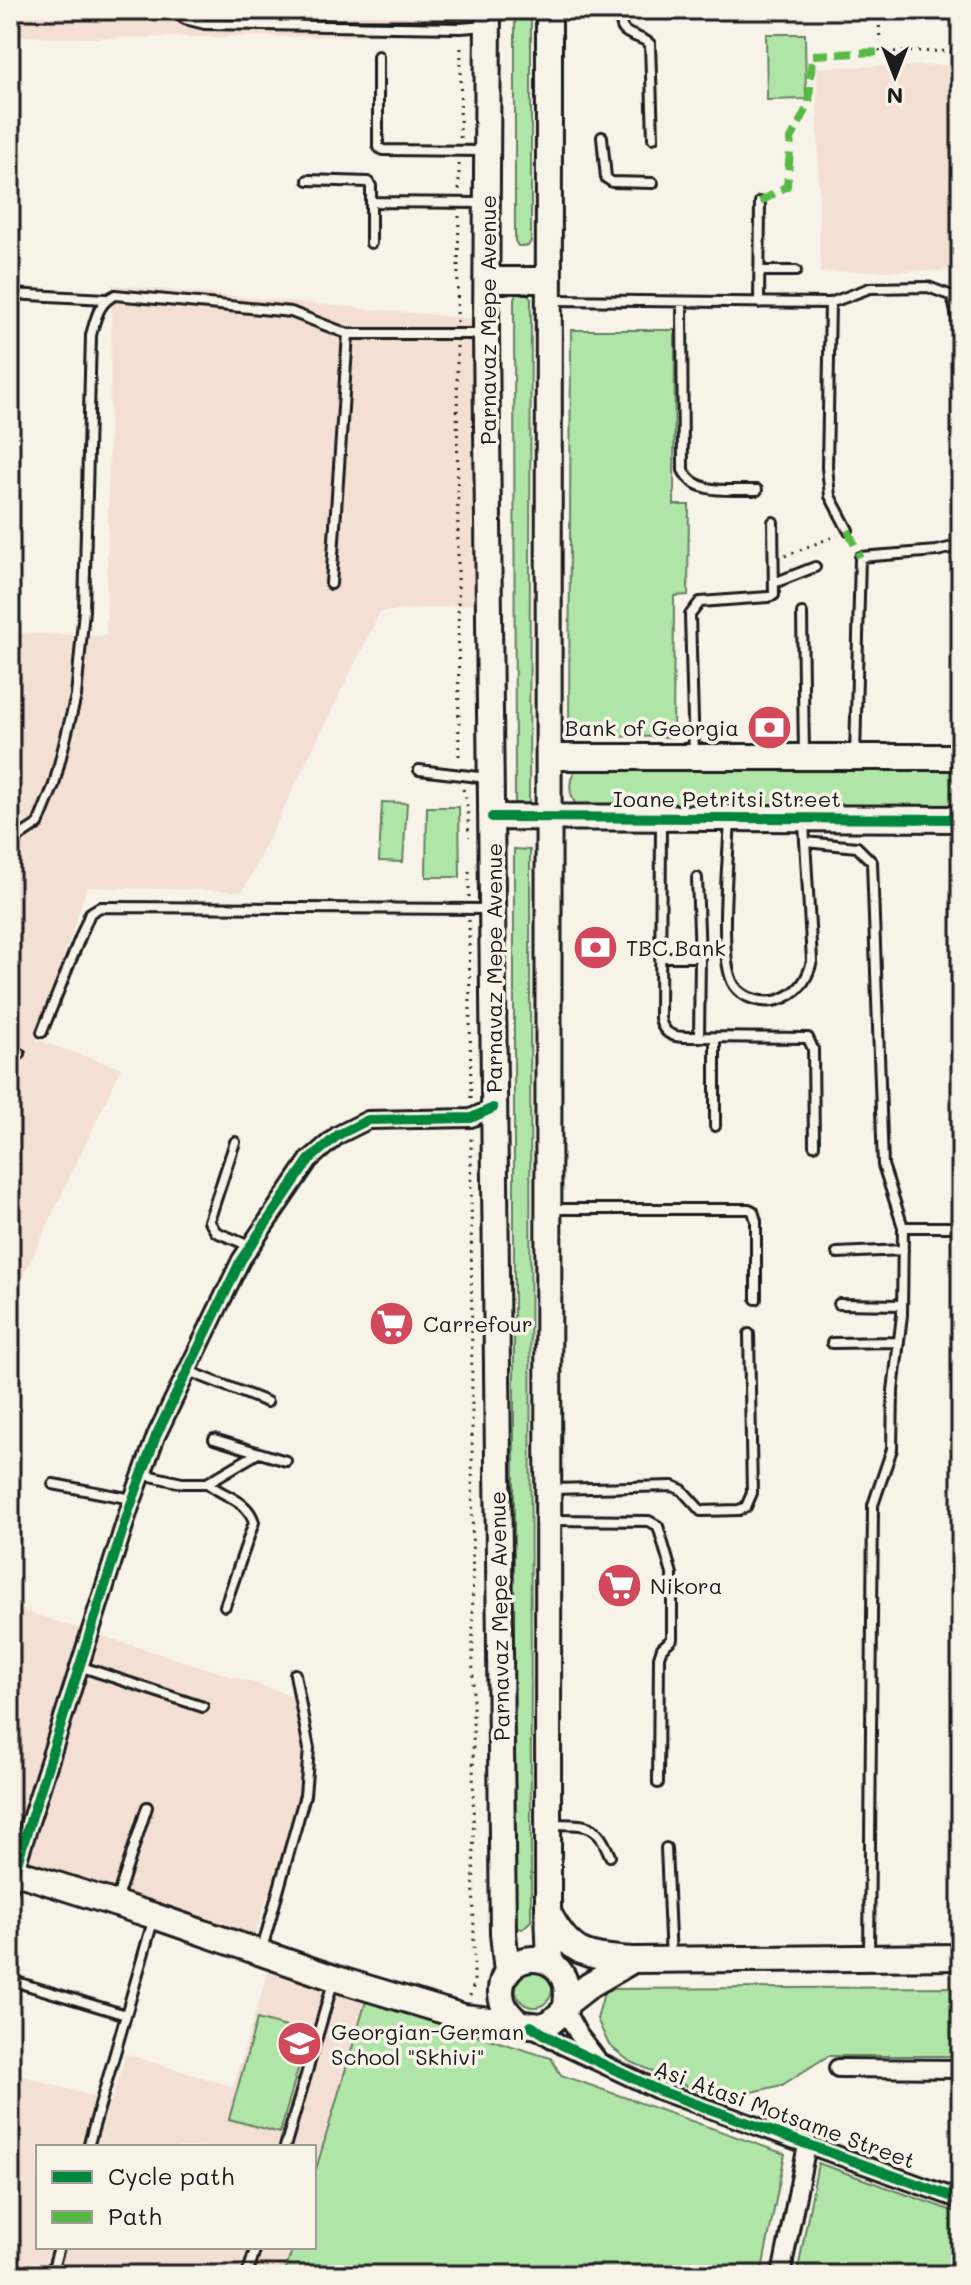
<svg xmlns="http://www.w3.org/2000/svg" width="971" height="2285" font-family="Mali,sans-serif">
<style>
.built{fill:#f3dfd4}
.green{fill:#b0e5a8;stroke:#668062;stroke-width:2}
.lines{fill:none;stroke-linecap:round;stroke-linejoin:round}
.lane-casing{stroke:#1c1c1c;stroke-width:14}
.street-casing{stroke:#1c1c1c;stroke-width:22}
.secondary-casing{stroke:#1c1c1c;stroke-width:30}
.path{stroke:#1c1c1c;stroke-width:3;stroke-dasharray:2 6;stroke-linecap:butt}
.lane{stroke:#f7f3e8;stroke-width:8}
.street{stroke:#f7f3e8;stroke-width:16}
.secondary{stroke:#f7f3e8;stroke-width:24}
.quiet{stroke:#58b947;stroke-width:8;stroke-dasharray:16 8;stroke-linecap:butt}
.cycleway-casing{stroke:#f7f3e8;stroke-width:15}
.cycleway{stroke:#00873e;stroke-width:10}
.labels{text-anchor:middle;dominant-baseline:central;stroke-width:7;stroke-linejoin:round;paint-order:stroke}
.street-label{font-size:22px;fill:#1c1c1c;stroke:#f7f3e8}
.poi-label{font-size:22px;fill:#1c1c1c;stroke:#f7f3e8;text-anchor:start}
</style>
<rect width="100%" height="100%" fill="#f7f3e8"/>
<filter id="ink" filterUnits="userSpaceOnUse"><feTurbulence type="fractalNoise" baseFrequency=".0125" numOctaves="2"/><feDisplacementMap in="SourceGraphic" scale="16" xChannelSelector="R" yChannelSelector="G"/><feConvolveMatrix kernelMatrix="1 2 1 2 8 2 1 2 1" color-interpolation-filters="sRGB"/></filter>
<g filter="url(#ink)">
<path class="built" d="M10,10h466v25l-426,3 -40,-4z
M961,65v205l-141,2 -3,-205z
M112,285l364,34 -3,285 -93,8 -137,279 -156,-4 -51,153 85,28 -106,226 -5,22v-683l96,3z
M10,1607l285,89 14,76 -55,165 -244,-82z
M268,1972l98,29 -52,175v-29h-276v100h255l-9,28h-274v-203l101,30 15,-48 107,33z"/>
<path class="green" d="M515,10h16v231l-3,5h-10l-3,-5z
M766,34h39l1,65 -39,1z
M518,291l9,1 4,7 -2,508h-13l-1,-3 -1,-505z
M571,330h104l-1,175h15l-1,90 -14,1 -1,141 -104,-1z
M579,765l382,2v43l-383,-3c-11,-13 -10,-30 1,-42z
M382,802l25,1 -4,59 -24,-1z
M427,807h32l1,70h-34z
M514,849l16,1 1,1071 -9,8 -4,-1 -4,-7z
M516 1989a18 18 0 1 1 36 0a18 18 0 1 1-36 0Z
M961,1987v69h-133l-46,29 -64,15 -89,-39 -20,-16 -12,-26 8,-30z
M366,2001l185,57 10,17 224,79 -24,121h-477l9,-28h21v-71z
M257,2019l51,14 -28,100 -51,-14z
M818,2163l143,51v61h-164z"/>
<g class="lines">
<defs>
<path id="lane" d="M174,10l11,9 20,5 256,4 24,-2
M629,10l-5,2c-11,26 15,21 26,32l3,94
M378,56v91l5,3 102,1
M602,137l4,41 6,4 41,1
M308,180l60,2 3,4v16
M371,243v-41l111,1
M759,271h37
M10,294l96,5
M551,300l279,3
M682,303l1,167c13,26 48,19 74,20
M759,303l1,-101
M848,530l-18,-34 -3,-29 3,-164 40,-15 58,-1 24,9 8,33
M774,583l41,-16
M331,584l17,-250
M802,613l2,143
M694,755l-4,-140 10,-13 68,-5 6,-2 -1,-73
M855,756l5,-199 77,-6 24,-6
M419,770l68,8
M661,819l-1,199c4,22 21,19 39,19
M730,819c-1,34 -13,140 4,166 9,14 29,19 44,15 20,-6 29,-19 34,-39l-8,-138
M10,839l7,-1 21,-14 16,-39 22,-89 8,-86 7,-275c5,-17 7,-32 24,-40l176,17 57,22h136
M805,842l52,5 15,15 11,303 20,62
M697,878l3,79
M660,957h40l-1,80 109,1 5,11 1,96
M42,1032l48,-119 10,-6 390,2
M715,1038v88
M10,1053l10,1
M235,1142l-26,79 7,11 34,14
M552,1209h197l4,2 3,10v78
M837,1253l66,-3
M839,1304l63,1
M832,1343l67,-1
M188,1371l79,31
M214,1439l72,22
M142,1474l40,9h25l51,-30
M207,1483c17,14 40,16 47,39l-29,84
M53,1484l79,15
M552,1489l121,-3 9,4 19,21 38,-1 7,-3 6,-14 -3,-159
M552,1520l97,1 9,5 14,48v65l-10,9 -3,9 -1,126
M79,1666l124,41
M552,1824c35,1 44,-3 58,32
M666,1848l5,111
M116,1901l31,-94
M262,1949l43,-154 4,-46 -14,-75
M869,1957l4,-452 19,-56 1,-58 9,-76 1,-88h58
M10,1980l116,35
M88,2147l65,-226
M285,2147l49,-168
M51,2275l8,-28
M247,2275l9,-28"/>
<path id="street" d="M10,1885l120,-378 26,-71 85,-176 68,-100 29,-25 30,-15 103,-2 22,-10
M565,2010l13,24 19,25
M531,2026l31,19 98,46 301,109
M838,2068l123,1
M781,2275l26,-130"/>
<path id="secondary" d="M488,10l-2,324 17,1599 4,40
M549,10l-1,1902 2,50
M487,280h61
M549,757h412
M492,817l469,2
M10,1870l144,46 180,62 130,39 76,9 10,-3 15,-13c15,-64 -66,-66 -64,-16 1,14 9,23 20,30
M549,1914c23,43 38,42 83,46
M567,2003l23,-18 43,-25 328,-3"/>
</defs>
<use href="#lane" class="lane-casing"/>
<use href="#street" class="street-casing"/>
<use href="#secondary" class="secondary-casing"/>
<path class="path" d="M879,10l1,42 81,-1
M460,138l1,-96
M459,190v-28
M457,322l2,-108
M960,341l1,65
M457,346l2,416
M785,556l52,-21
M463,789l4,12 2,36
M469,897v-29
M469,920l2,181
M470,1996l4,-12 -3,-848"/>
<use href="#lane" class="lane"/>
<use href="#street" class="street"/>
<use href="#secondary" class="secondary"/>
<path class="quiet" d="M760,202l27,-16 4,-47 18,-35 3,-49 68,-3
M848,530l12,27"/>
<defs>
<path id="cycleway" d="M492,817l469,2
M10,1885l120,-378 26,-71 85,-176 68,-100 29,-25 30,-15 103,-2 22,-10
M531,2026l31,19 98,46 301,109"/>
</defs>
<use href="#cycleway" class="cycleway-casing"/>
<use href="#cycleway" class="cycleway"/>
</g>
</g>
<defs>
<symbol id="bank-disc" viewBox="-11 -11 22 22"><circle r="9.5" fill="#d1495b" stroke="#f7f3e8"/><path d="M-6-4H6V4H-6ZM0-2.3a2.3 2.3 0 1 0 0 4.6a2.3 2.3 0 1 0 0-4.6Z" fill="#fff"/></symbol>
<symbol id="supermarket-disc" viewBox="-11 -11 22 22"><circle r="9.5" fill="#d1495b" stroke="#f7f3e8"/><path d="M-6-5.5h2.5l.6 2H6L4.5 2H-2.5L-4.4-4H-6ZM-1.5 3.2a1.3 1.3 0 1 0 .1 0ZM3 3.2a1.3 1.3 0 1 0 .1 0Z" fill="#fff"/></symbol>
<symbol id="school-disc" viewBox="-11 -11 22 22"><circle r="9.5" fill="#d1495b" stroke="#f7f3e8"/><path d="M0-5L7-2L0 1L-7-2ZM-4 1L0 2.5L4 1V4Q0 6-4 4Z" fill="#fff"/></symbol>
</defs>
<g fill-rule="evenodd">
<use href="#bank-disc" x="744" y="702" width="51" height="51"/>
<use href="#bank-disc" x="570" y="922" width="51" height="51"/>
<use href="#supermarket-disc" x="366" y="1298" width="51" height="51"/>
<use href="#supermarket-disc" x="594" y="1560" width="51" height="51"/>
<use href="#school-disc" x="274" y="2018" width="51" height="51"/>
</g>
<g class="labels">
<g class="street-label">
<text transform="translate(487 320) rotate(-90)">Parnavaz Mepe Avenue</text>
<text x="727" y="798">Ioane Petritsi Street</text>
<text transform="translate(493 968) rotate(-90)">Parnavaz Mepe Avenue</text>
<text transform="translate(499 1616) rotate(-91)">Parnavaz Mepe Avenue</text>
<text transform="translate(785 2114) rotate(20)">Asi Atasi Motsame Street</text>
</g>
<g class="poi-label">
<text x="739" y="727" text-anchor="end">Bank of Georgia</text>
<text x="626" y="947">TBC Bank</text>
<text x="423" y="1323">Carrefour</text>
<text x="650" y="1585">Nikora</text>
<text x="331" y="2031">Georgian-German<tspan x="331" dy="25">School "Skhivi"</tspan></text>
</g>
</g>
<rect width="971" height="2285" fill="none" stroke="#f7f3e8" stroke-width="40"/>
<rect x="20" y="20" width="931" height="2245" fill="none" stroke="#1c1c1c" stroke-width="3" filter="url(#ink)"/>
<rect x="36" y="2145" width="280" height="104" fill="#f7f3e8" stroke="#9f9d96" stroke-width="2"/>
<rect x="52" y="2171" width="40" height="12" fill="#00873e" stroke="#9f9d96" stroke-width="2"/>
<text x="108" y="2185" font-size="24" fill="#1c1c1c">Cycle path</text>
<rect x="52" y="2211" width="40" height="12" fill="#58b947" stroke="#9f9d96" stroke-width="2"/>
<text x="108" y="2225" font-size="24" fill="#1c1c1c">Path</text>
<g transform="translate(895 76) rotate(180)" stroke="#f7f3e8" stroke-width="6" paint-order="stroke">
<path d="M0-6L14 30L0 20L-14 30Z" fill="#1c1c1c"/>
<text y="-12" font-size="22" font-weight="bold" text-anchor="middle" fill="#1c1c1c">N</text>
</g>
</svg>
